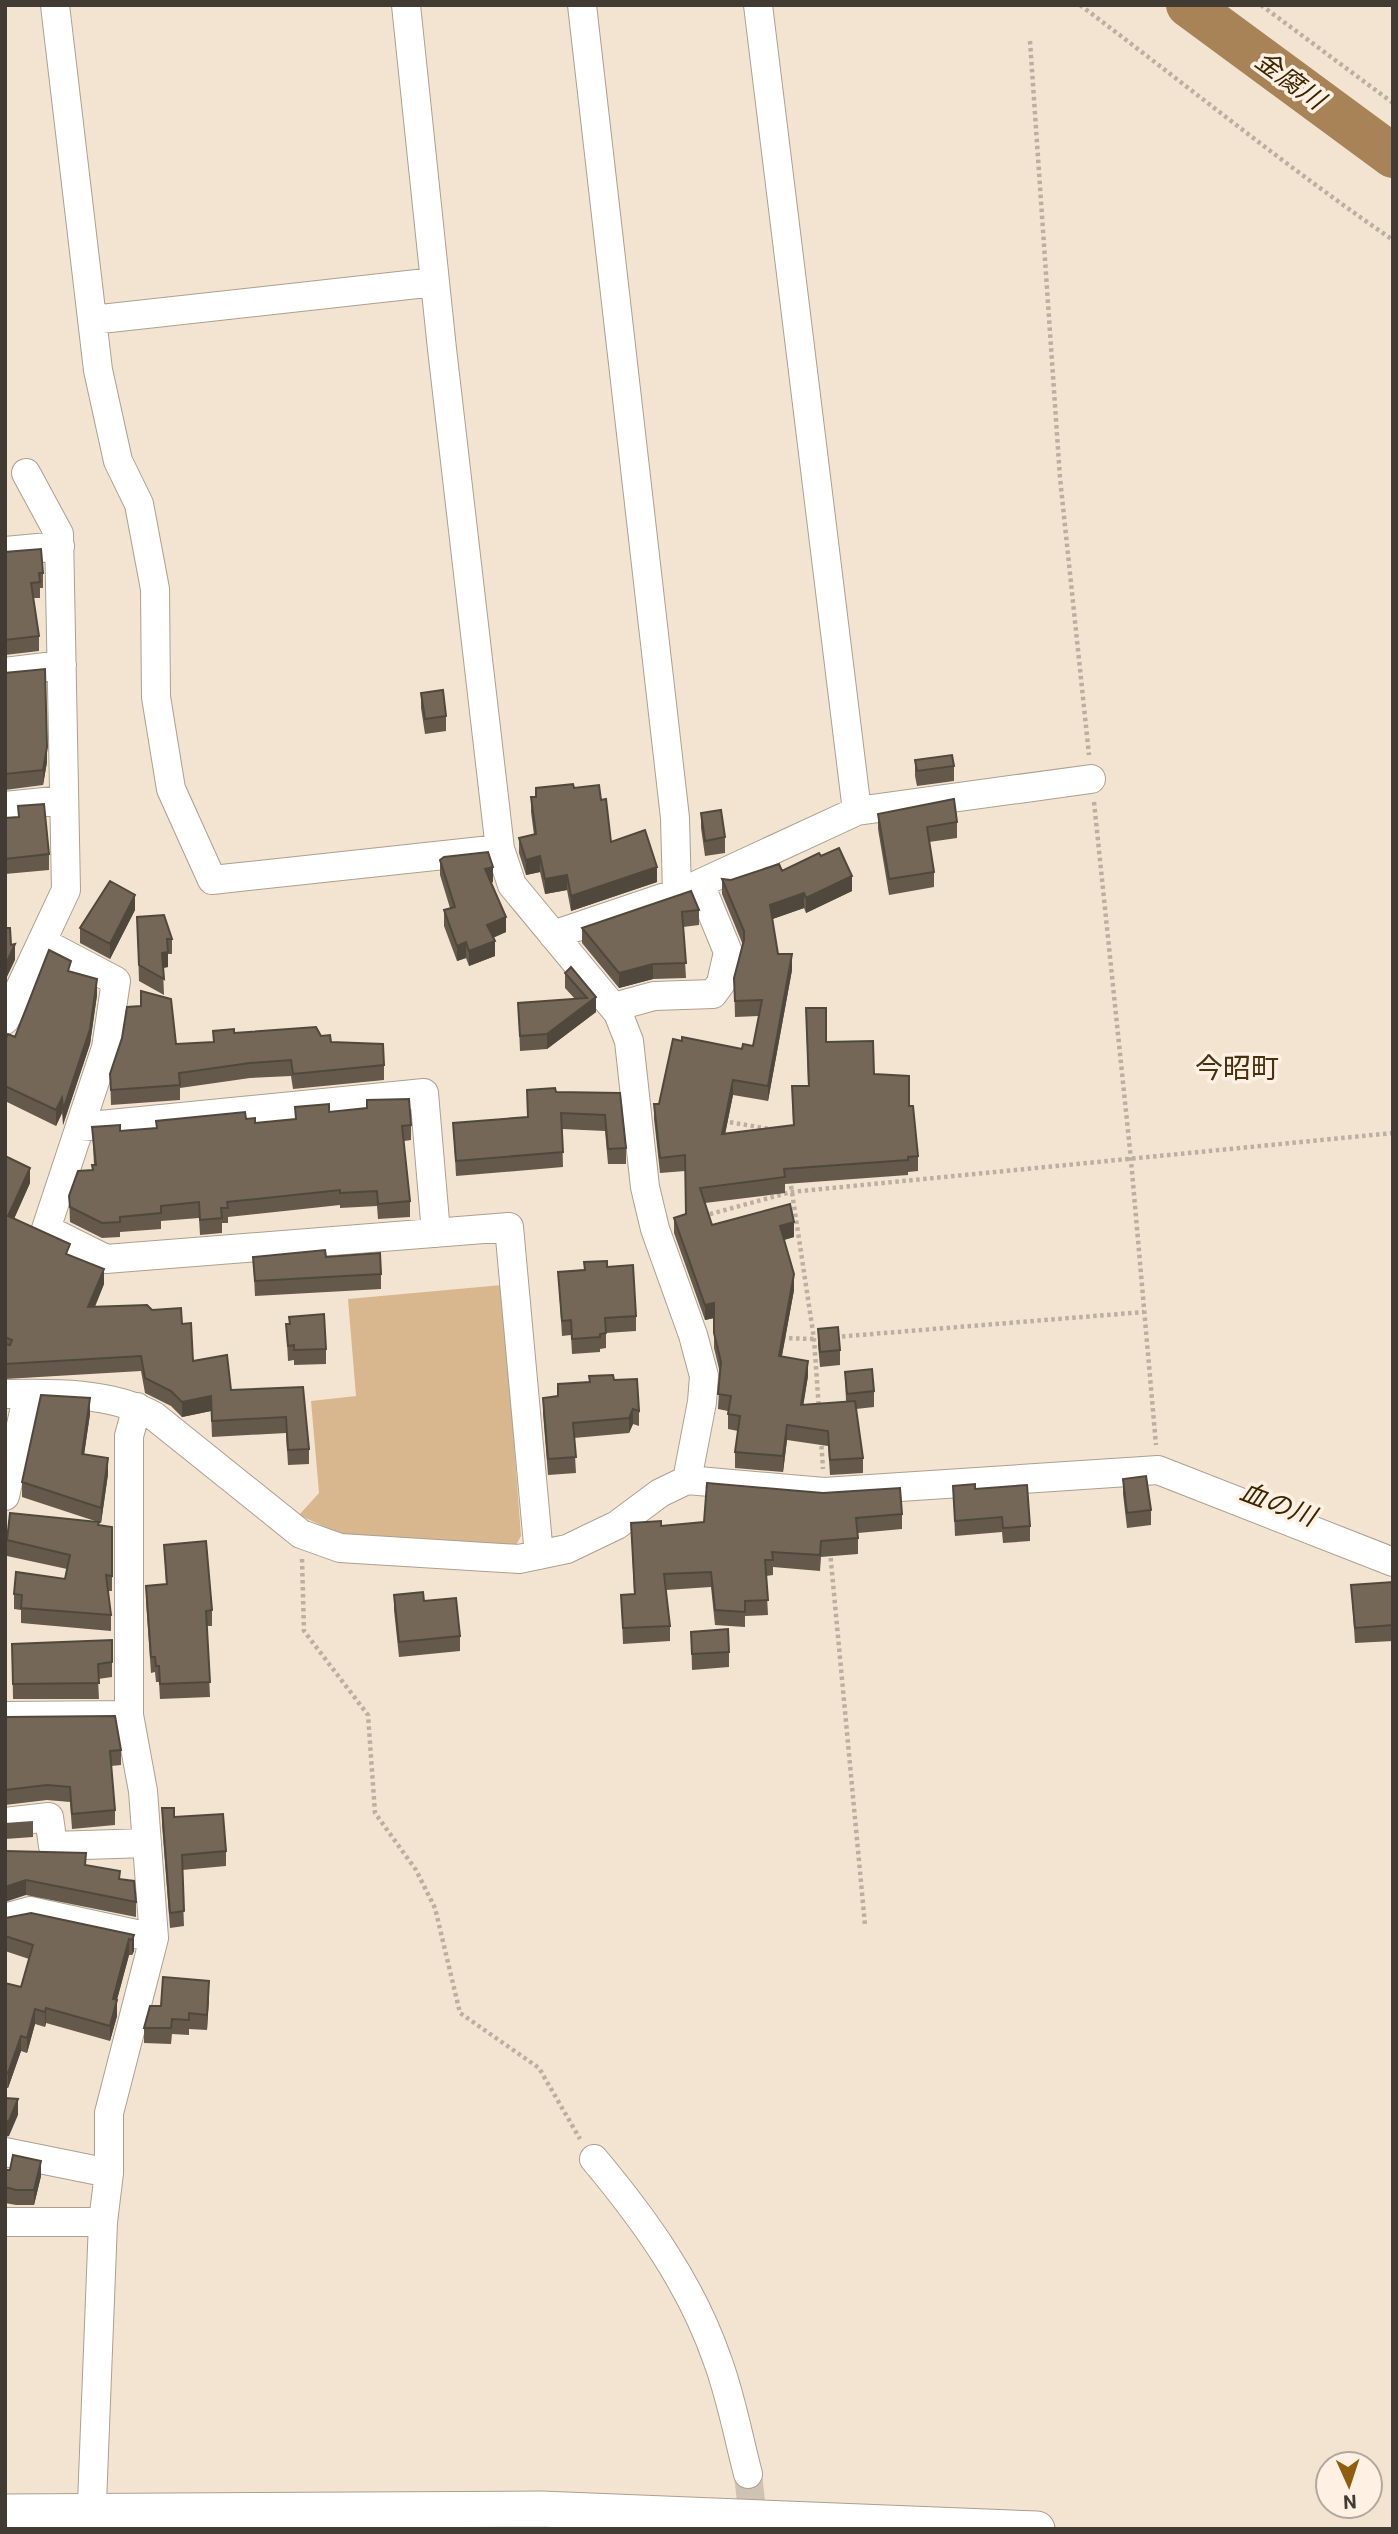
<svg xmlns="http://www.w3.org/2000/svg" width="1398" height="2534" font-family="Roboto,'Noto Sans JP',sans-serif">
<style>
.green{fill:#d8b68e}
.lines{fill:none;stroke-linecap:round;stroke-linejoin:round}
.river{stroke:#a88357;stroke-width:44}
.minor-tunnel{stroke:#d0c2b2;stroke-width:28;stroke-dasharray:28 14;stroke-linecap:butt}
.minor-casing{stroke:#ad9f8e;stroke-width:30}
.tertiary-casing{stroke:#ad9f8e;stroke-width:37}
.path{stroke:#bcafa1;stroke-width:4.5;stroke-dasharray:3.5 3.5;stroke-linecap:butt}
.minor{stroke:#fff;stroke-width:28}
.tertiary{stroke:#fff;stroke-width:35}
.wall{fill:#64594b}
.shaded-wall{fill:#51483d}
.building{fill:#746757;stroke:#51483d;stroke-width:2}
.labels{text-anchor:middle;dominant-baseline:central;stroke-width:7;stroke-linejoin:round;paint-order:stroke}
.water-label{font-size:26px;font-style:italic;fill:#3e2500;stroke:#fef1e3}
.quarter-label{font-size:28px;fill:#49300e;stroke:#fef1e3}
</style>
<rect width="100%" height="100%" fill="#f3e4d2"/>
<path class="green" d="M502,1285l19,251 -7,13 -163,-10 -52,-24 20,-22 -8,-92 45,-5 -8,-97z"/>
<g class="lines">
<path class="river" d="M1188,5l205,151"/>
<path class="minor-tunnel" d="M748,2474l6,55"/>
<defs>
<path id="minor" d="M55,5l43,365 20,91 21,43 16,85 1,108 15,92 41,91 288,-31
M406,5l36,344 58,500 12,36 106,128 11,28 16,146 10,42 38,106 11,41 -2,26 -15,78
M582,5l93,813 2,75
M758,5l99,806
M92,320l343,-38
M5,551l55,-5
M5,672l57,-7
M5,806l59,-6
M553,935l133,-45 171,-79 234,-32
M42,942l74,39 -10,67 -60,181 60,30 403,-32 30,328
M614,1007l40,-11 59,-2 8,-11 7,-31 -28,-68
M5,1020l61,-130 -7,-356 -33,-61
M80,1127l344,-34 12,140
M5,1394c48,-1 106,-2 149,22l147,118 39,14 179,11 48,-10 50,-24 43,-32 27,-13 137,12 334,-22 235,92
M5,1496l23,-102
M5,1716l124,-1
M5,1822l44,-5 4,29 94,-3
M5,1918l25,-7 124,27
M5,2152l104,21
M594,2159c51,61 97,125 123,200 14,37 21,77 31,115
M5,2222h98l6,-49v-60l45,-175 -11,-147 -14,-76v-279l8,-29
M91,2529l12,-307"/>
<path id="tertiary" d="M5,2512l536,-3 496,20"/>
</defs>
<use href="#minor" class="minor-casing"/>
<use href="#tertiary" class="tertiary-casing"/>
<path class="path" d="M1080,5c104,78 205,161 313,235
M1261,5l132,98
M1030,41l30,437 29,277
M1094,802l37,358 25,285
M723,1121l47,8
M790,1179l24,160 5,71
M703,1216l88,-24 602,-59
M835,1337l309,-25
M782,1338l33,1
M821,1439l2,30
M830,1551l35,374
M302,1559l2,72 64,84 7,98 41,57 19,38 25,105 79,55 41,71"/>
<use href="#minor" class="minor"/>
<use href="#tertiary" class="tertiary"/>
</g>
<path class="wall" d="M5,552l38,21v15h-3v10h-7l6,38v15l-34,4z
M5,673l42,89 -4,23 -38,5z
M421,693l25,23v15l-21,3 -4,-26z
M915,760l39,6v15l-37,5 -2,-10z
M536,788h38l27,12 10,42 46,40 -86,29 -4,-21 -22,4 -5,-22 -14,3 -7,-22v-15l15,-3 -3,-23v-15h5z
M18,806l31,48v16l-44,4v-56l13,-1z
M701,813l24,24v16l-20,3 -4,-28z
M878,814l79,8v16l-28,4 5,30v15l-45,8 -11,-66z
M821,856l31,35 -46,22 -2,-5 -32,11 6,35 14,16 -24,131 -35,-6 -8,39 68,-9 -1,-39h16l-2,-78 20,34 48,32 35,32 9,50v15l-10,1v3l-123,9v9l-80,10 7,22 82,12 -10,3 10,50 -12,66 26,20 -5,29 43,-3 -1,-30 29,19v16l-18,2 7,49v15l-33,2 -2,-29 -41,-6 -4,32 -48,-4v-16l3,-21 -10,-2v-18l-10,-2 2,-36 -6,-25v-30l-9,2 -31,-87v-15l12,-4 -1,-43 -25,2 -6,-54v-15h5l23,-63 60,8 11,-3 6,-30 -24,1 -1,-39 9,-33 -21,-51v-15l9,1 51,-9z
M440,860l53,22 -2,1 15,49 -13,6 2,18 -26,10 -3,-8 -9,3 -13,-35v-16l6,-2 -10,-33z
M135,910l-25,49 -30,-16v-15z
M699,910v15l-16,2 3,51 -33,1 -34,9 -37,-45v-15z
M137,917l35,22v15h-4v13l-5,1 1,27 -25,-14z
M571,967l25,45 -49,37 -27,2 -2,-48 57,-4 -10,-11v-15z
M71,972l26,23 -7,49 -27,81 -1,-12 -6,13 -51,-25v-61l10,-3z
M141,991l35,53 37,-2v-11l21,2 87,3 10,6 53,23v15l-91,9 -2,-13 -41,2 -70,10v12l-69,5 -1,-31 31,-68z
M527,1090l29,2 64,1 6,55v16h-18l-3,-33 -43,-2 1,38 -107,9 -3,-53 74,-6z
M367,1100l44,25v15l-7,1 6,60v16l-32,2 -1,-13 -37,2v-3l-112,12v6h-6v10l-22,2 -1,-17 -38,3v8l-41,3v5l-18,1 -32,-16 -1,-26 23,-26 2,-5 -2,-38 28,4 36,-3v-7l90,-2 9,4 40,-4v-12l34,5 38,-4z
M5,1156l25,27 -16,36 56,37 34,28 -9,23 57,3 30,14 11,37 38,29 72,-3 6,62v15l-21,1 -2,-32 -74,4 -1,-26 -29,6 -11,-11 -26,-13 -4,-22 -136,8z
M253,1257h73l55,17v15l-126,7z
M607,1267l29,49v15l-30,2v15l-6,1v3l-28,2 -1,-19 -9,1 -4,-64z
M286,1324h3l37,25v15l-32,1v-5l-6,1z
M818,1329l22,21v15l-20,2 -2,-22z
M614,1380l25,31v15l-6,-2 -4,9 -55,5 2,35 -28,2 -5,-62v-15l15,-2v-12z
M90,1414l-6,40 24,20 -7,49h-2v2l13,2v64h-4l3,24v16l-90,-8v-13l-7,-1v-15l51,-15 2,-10 -60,-13v-16l91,-18 -76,-25v-15z
M1123,1479l28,31v15l-24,3 -4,-34z
M953,1486l22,3 55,37v15l-27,2 -1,-11 -47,4z
M902,1514v15l-44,4v21l-37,3 -1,14 -47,-4v8l-7,1 2,39 -23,1v11l-30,-2 -4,-38 -45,3 4,36v15l-47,3 -2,-49 13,-1 -3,-71 30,3z
M164,1545l48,65v16h-5l3,71 -50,2 -1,-17h-3l-1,-10 -4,1 -5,-72v-15l20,-2z
M1393,1582v59l-38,2 -4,-58z
M394,1595l30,6 36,35v15l-61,6 -5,-47z
M691,1632l38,20v15l-37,3z
M112,1640v37l-14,2 1,20h-86l-1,-55z
M5,1717l116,33v15l-10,1 4,44v15l-43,4 -2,-27 -23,-2 -42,5z
M162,1808l64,43v15l-44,4 2,56 -14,2 -8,-104z
M33,1821v16l-28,2v-16z
M5,1851l81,14 34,14 16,23v15l-110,-22z
M5,1918l129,17v16l-2,4h-3l-12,45v16l-7,25 -64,-18 -1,4 -10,-3 -8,29 -6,-2 -13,37h-3v-105l16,4 8,-28 -24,-8z
M209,1996l-2,34 -18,-1v6l-17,-1 -1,10 -27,-1v-15l17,-22z
M5,2170l36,6 -7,29h-18l-11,-2z"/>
<path class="shaded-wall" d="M47,747v15l-4,23v-15z
M540,856v16l-14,3v-15z
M493,867v15l-8,2v-15z
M657,867v15l-86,29v-15z
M567,875v15l-22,4v-15z
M852,876v15l-46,22v-15z
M804,893v15l-34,12v-15z
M135,895v15l-25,49v-15z
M506,917v15l-19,8v-15z
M495,941v15l-26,10v-15z
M466,942v16l-9,3v-15z
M15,944v16l-9,19v-15z
M168,952v15l-6,1v-15z
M792,954v16l-24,131v-15z
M653,964v15l-34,9v-15z
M97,979v16l-7,49 -27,81v-15z
M596,997v15l-49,37v-15z
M733,1080v15l-11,54v-15z
M62,1098v15l-6,13v-16z
M30,1168v15l-22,49v-16z
M794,1222v15l-14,4v-15z
M104,1269v15l-16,38v-15z
M794,1274v16l-15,81v-15z
M714,1303v15l-9,2v-15z
M808,1361v15l-7,44v-15z
M7,1395v16l-2,8v-15z
M211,1396v15l-29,6v-15z
M90,1398v16l-8,55v-15z
M633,1409v15l-4,9v-15z
M787,1425v15l-4,32v-16z
M108,1458v16l-7,49v-15z
M26,1880v15l-21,7v-15z
M134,1935v16l-2,4v-15z
M129,1939v16l-16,59v-15z
M209,1981v15l-2,34v-15z
M117,2000v16l-7,25v-15z
M46,2008v15l-1,4v-15z
M35,2009v15l-8,29v-15z
M21,2036v15l-13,37v-15z
M18,2099v16l-9,21 -4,1v-16z
M41,2161v15l-7,29v-15z"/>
<path class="building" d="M41,549l2,24h-4l1,9 -9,1 8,53 -34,4v-88z
M45,669l2,78 -4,23 -38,4v-101z
M443,690l3,26 -21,3 -4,-26z
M952,755l2,11 -37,5 -2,-11z
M573,784l1,4 25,-3 2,15 5,-1 5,43 34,-12 12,37 -86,29 -4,-21 -22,4 -5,-23 -14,4 -7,-22 17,-4 -5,-37h5v-9z
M954,799l3,23 -30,5 7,45 -45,7 -11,-65z
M44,804l5,50 -44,5v-41l14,-1 -1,-11z
M721,810l4,27 -20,4 -4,-28z
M839,848l13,28 -46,22 -2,-5 -34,12 8,49h14l-24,132 -35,-6 -11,54 72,-9 -2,-39h17l-3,-78h20v34l47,-1 1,33 35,2v30h4l5,50 -10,1v3l-124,9 1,8 -85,11 12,37 78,-21 4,18 -14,4 14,48 -15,82 29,5 -7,44 54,-4 8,57 -33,2 -2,-29 -41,-6 -4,31 -48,-4 5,-36 -12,-2 3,-18 -13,-2 3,-32 -7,-29v-30l-9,2 -31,-87 12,-4 -1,-59 -25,3 -6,-54h5l14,-65 9,2v-4l60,12 1,-5 10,2 9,-46 -27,1 -1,-23 10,-38v-9l-22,-52 9,1 48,-16 3,7 37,-18 2,3z
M488,852l5,15 -8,2 21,48 -19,8 8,16 -26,10 -3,-9 -9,4 -13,-36 11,-3 -15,-47 4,-3z
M110,881l25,14 -25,49 -30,-16z
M691,891l8,19 -17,2 4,51 -33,1 -34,9 -37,-45z
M164,915l8,24h-5l1,13 -6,1 2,26 -25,-14 -2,-48z
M5,928h5l1,17 4,-1 -9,20z
M49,950l22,11 -3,10 29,8 -7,50 -27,81 -1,-12 -6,12 -51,-24v-46l3,-6 7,3z
M571,967l25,30 -49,37 -27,2 -2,-33 69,-5 -22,-25z
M141,991l30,8 5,45 38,-2 -1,-11 21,-2v4l82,-6 5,9 9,-1 1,7 52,2 1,21 -91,9 -2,-14 -41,3 -71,10 1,12 -69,5 -1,-16 12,-36 5,-31 14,-1z
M555,1088l1,4 64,1 6,55 -18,1 -3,-34 -44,-2 2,39 -107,9 -3,-38 75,-6 -1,-27z
M409,1099l2,26 -9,1 8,75 -32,3 -1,-13 -37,2v-3l-113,12 1,6h-7l1,10 -22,2 -1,-18 -38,4v7l-41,4v5l-18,1 -32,-16 -1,-11 9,-25 15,-1 -1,-5h4l-4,-38 28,-2v6l37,-3 -1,-7 89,-9 1,7 9,-1v5l41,-4 -1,-12 34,-3v8l38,-4v-8z
M5,1156l25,12 -22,48 62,28 -4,10 38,15 -16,38 59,-2 5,5 29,-2 1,16 9,-1 2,38 34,-6 4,35 72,-3 6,62 -21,1 -2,-33 -74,4 -1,-25 -29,6 -11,-11 -26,-13 -4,-22 -136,8v-20l5,1 2,-5 -7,-3z
M325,1250l1,7 54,-4 1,21 -126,7 -2,-24z
M607,1261v6l26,-2 3,51 -31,2 1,15 -6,1v3l-28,2 -1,-19 -9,1 -4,-49 27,-2 -1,-8z
M324,1314l2,35 -32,1v-5l-6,1 -2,-22h4l-1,-7z
M838,1327l2,23 -20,2 -2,-23z
M872,1369l2,22 -27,3 -2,-22z
M613,1375l1,5 23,-1 2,32 -6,-2 -4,9 -56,5 3,34 -28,2 -5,-61 15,-2v-12l32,-2 -1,-6z
M41,1395l49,3 -8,56 26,4 -7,50 -79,-26z
M1146,1476l5,34 -24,3 -4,-34z
M707,1483l116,10 77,-5 2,26 -46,4 2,20 -37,3 -1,14 -48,-3 1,8h-8l3,40 -23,1v11l-30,-2 -4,-38 -47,2 6,52 -47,2 -2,-33 14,-1 -4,-71 30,-2v5l43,-4z
M975,1484v5l52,-4 3,41 -27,2 -1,-11 -47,4 -2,-35z
M10,1513l89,9 -1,3 14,2v49l-6,-1 5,40 -90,-7 1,-13 -8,-1 2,-22 49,7 5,-24 -63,-15z
M206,1541l6,69 -6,1 4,71 -50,2 -1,-18h-3l-1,-9h-4l-5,-71 21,-2 -3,-39z
M1393,1582v43l-38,3 -4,-43z
M423,1592l1,9 32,-3 4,38 -61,6 -5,-47z
M728,1629l1,23 -37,2 -1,-22z
M112,1640v22l-14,2 1,19 -86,1 -1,-40z
M115,1716l6,34 -11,1 5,59 -43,4 -2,-27 -23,-2 -42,5v-73z
M162,1808h12v9l49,-3 3,37 -44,4 2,56 -14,2z
M5,1851l81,2 -1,12 35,6 -1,8 15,2 2,21 -110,-22 -21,7z
M31,1913l103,22 -2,5 -3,-1 -16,60 4,1 -7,26 -64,-18 -1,4 -10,-3 -8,29 -6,-2 -13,37 -3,-1v-89l16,4 12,-42 -28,-9v-18z
M163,1977l46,4 -2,34 -18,-2v7l-17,-1 -1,9h-27l6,-22h11z
M5,2098l13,1 -9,22h-4z
M13,2155l28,6 -7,29h-18l-11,-3v-17h5z"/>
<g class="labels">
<g class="water-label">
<text transform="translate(1290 80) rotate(36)">金腐川</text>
<text transform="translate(1278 1504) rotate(21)">血の川</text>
</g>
<g class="quarter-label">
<text x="1237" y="1068">今昭町</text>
</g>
</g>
<rect width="1398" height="2534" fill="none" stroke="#423b34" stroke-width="14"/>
<g transform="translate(1349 2485) rotate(177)"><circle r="33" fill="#fef1e3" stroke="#b3a89d" stroke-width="2"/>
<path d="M0-5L12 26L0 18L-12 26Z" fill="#905e0e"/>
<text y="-10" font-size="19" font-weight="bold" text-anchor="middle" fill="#423b34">N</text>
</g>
</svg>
